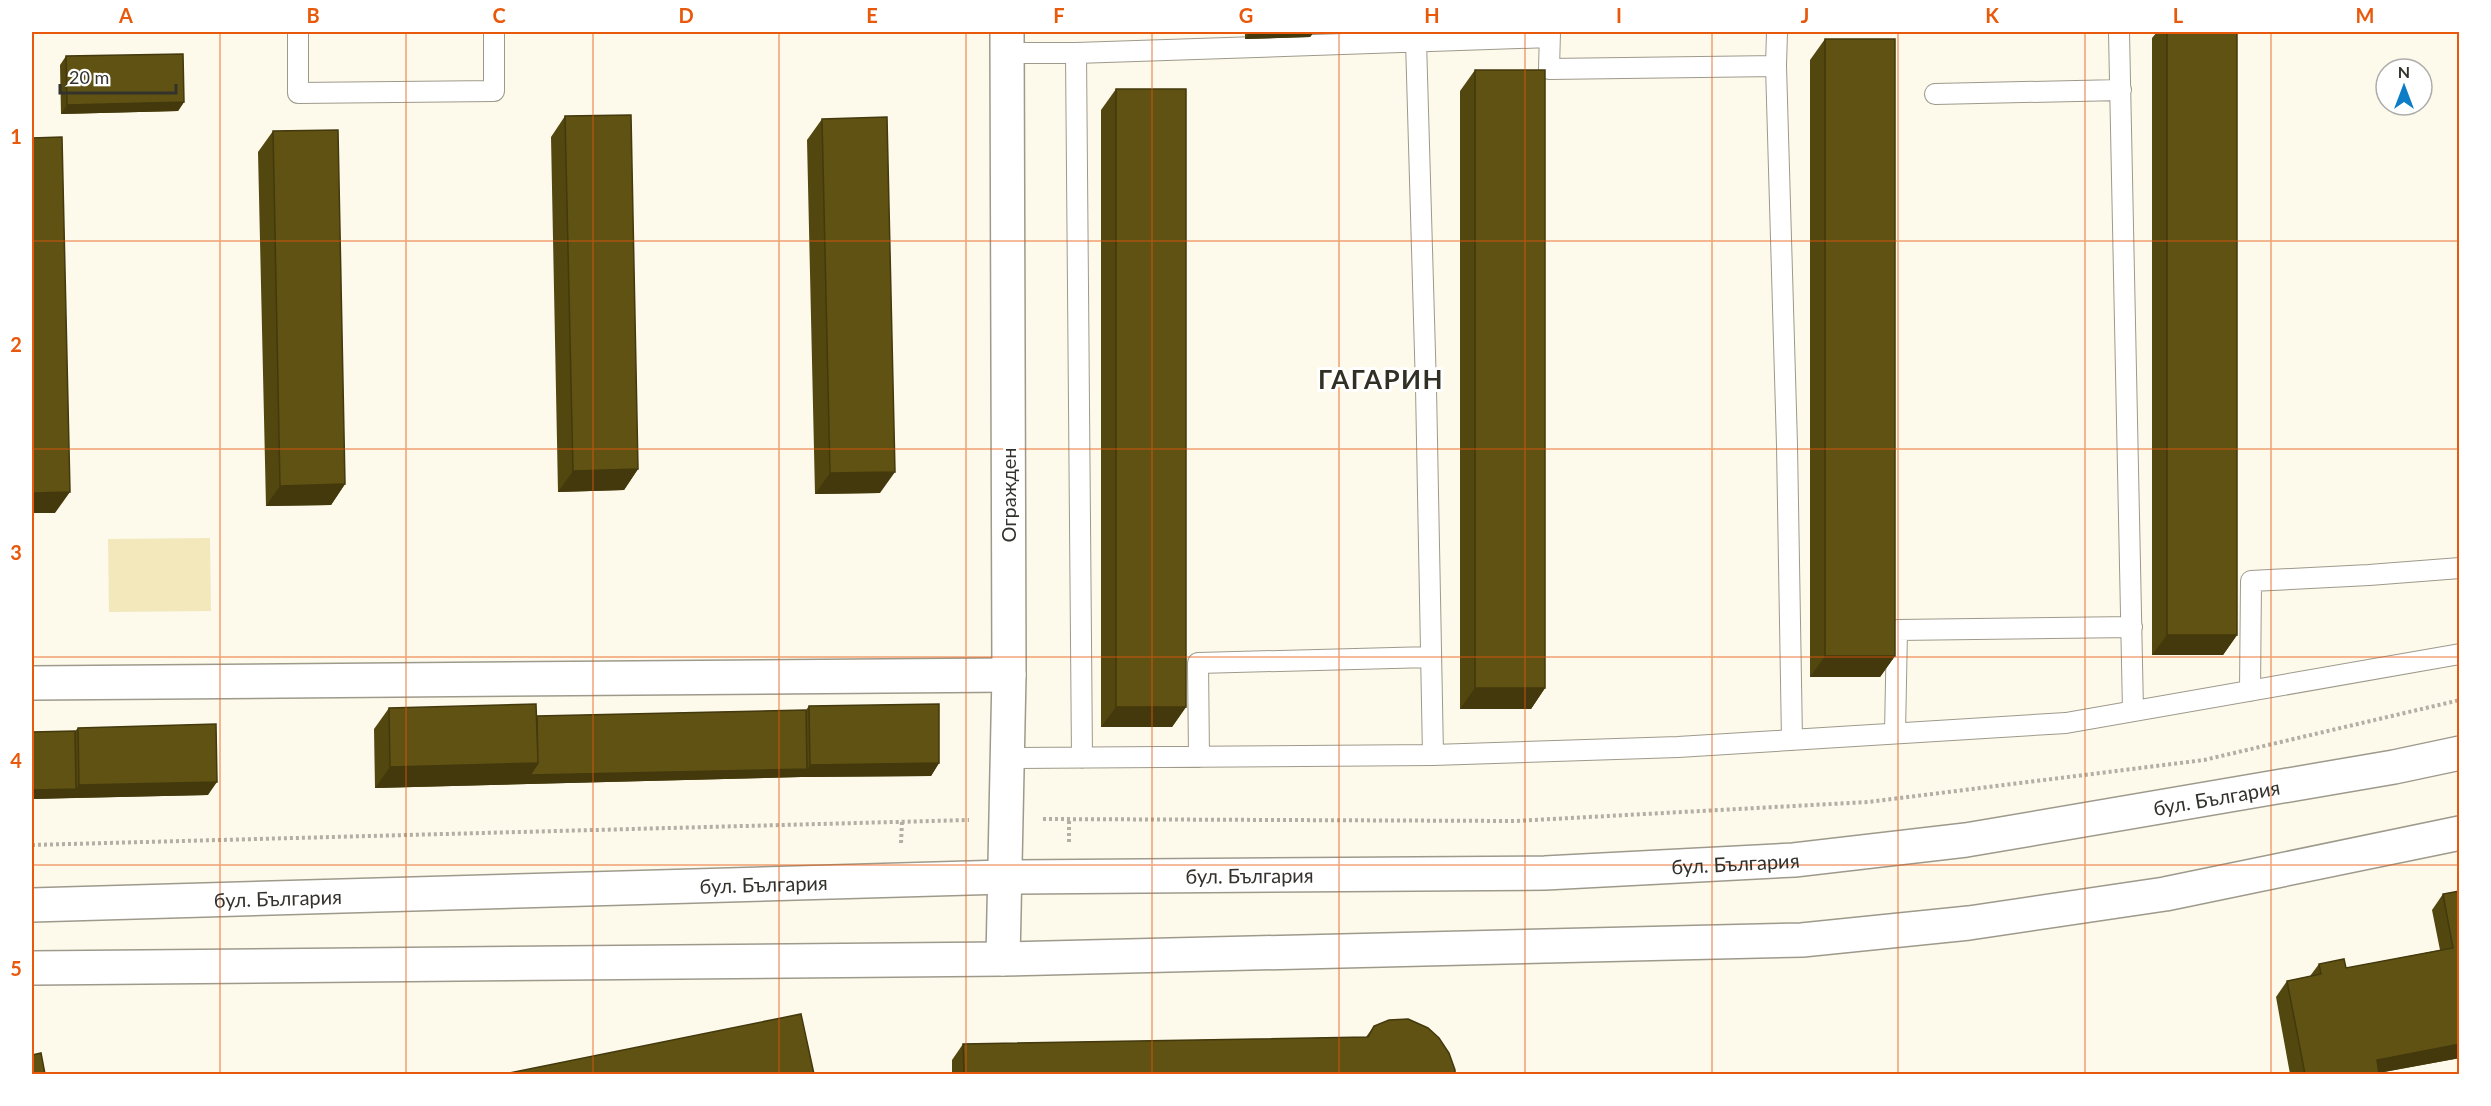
<svg xmlns="http://www.w3.org/2000/svg" width="2491" height="1106" font-family="Lato,sans-serif">
<style>
.green{fill:#f2e8bc}
.lines{fill:none;stroke-linecap:round;stroke-linejoin:round}
.lane-casing{stroke:#9d9a8c;stroke-width:22}
.street-casing{stroke:#9d9a8c;stroke-width:36}
.secondary-casing{stroke:#9d9a8c;stroke-width:36}
.primary-casing{stroke:#9d9a8c;stroke-width:36}
.path{stroke:#b2afa5;stroke-width:4;stroke-dasharray:3 3;stroke-linecap:butt}
.lane{stroke:#fff;stroke-width:20}
.street{stroke:#fff;stroke-width:33}
.secondary{stroke:#fff;stroke-width:33}
.primary{stroke:#fff;stroke-width:33}
.wall{fill:#534710}
.shaded-wall{fill:#43390d}
.building{fill:#605213;stroke:#43390d;stroke-width:1.5}
.grid{fill:none;stroke:#e8590c;stroke-width:1.5;stroke-opacity:0.55}
.labels{text-anchor:middle;dominant-baseline:central;stroke-width:6;stroke-linejoin:round;paint-order:stroke}
.street-label{font-size:20px;fill:#33322d;stroke:#fff}
.district-label{font-size:26px;font-weight:bold;letter-spacing:1.5px;fill:#322f24;stroke:#fff}
.neatline{fill:none;stroke:#e8590c;stroke-width:2}
.grid-label{font-size:20px;text-anchor:middle;font-weight:bold;fill:#e8590c}
</style>
<rect width="100%" height="100%" fill="#fdf9eb"/>
<path class="green" d="M210,538l1,73 -102,1 -1,-73z"/>
<g class="lines">
<defs>
<path id="lane" d="M298,32v61l196,-2v-59
M1550,32l-1,37 227,-3 1,-34
M2119,32l14,679
M1416,41l10,347 7,367
M1007,53h69l474,-16
M1076,53l6,705
M1776,66l11,379 5,295
M1935,94l186,-4
M2250,691l1,-110 118,-6 91,-7
M1895,733l2,-103 235,-3
M1199,757l-1,-94 233,-6
M1008,758l425,-3 245,-8 388,-24 394,-69"/>
<path id="street" d="M32,683l977,-8"/>
<path id="secondary" d="M1003,959l6,-284 -2,-643"/>
<g id="primary">
<path id="s1" d="M32,905l972,-28 541,-4 249,-13 172,-20 428,-73 66,-14"/>
<path d="M32,968l971,-9 799,-19 167,-17 196,-29 295,-61"/>
</g>
</defs>
<use href="#lane" class="lane-casing"/>
<use href="#street" class="street-casing"/>
<use href="#secondary" class="secondary-casing"/>
<use href="#primary" class="primary-casing"/>
<path class="path" d="M1043,819l472,2 353,-19 336,-42 256,-60
M1069,842v-23
M901,843l1,-21
M32,845l937,-25"/>
<use href="#lane" class="lane"/>
<use href="#street" class="street"/>
<use href="#secondary" class="secondary"/>
<use href="#primary" class="primary"/>
</g>
<path class="wall" d="M1245,32h69l-4,5 -65,2z
M2157,32h80v603l-14,20h-71v-617z
M1825,39l70,617 -15,21h-70v-617z
M66,56l118,46 -6,9 -117,3 -1,-49z
M1475,70l70,618 -14,21h-71v-618z
M1116,89l70,618 -14,20h-71v-617z
M565,116l73,353 -14,21 -66,2 -7,-355z
M822,119l58,374 -65,1 -8,-354z
M273,131l72,353 -14,21 -65,1 -8,-354z
M809,706l130,57 -8,13 -130,1 -426,11 -1,-59 15,-21 148,8 269,-6z
M78,728l130,67 -176,4v-67l43,-1z
M2460,891v167l-81,15v1h-89l-14,-77 11,-16 23,-5 9,-12 27,4 94,-18 -8,-40 11,-16z
M1374,1026l81,48h-503v-14l11,-16 403,-7z"/>
<path class="shaded-wall" d="M1250,32h64l-4,5 -65,2z
M184,102l-6,9 -117,3 6,-9z
M638,469l-14,21 -66,2 15,-21z
M895,472l-15,21 -65,1 15,-21z
M345,484l-14,21 -65,1 14,-20z
M70,492l-15,21h-23v-20z
M2167,635h70l-14,20h-71z
M1825,656h70l-15,21h-70z
M1475,688h70l-14,21h-71z
M1116,707h70l-14,20h-71z
M538,763l269,6 3,-4 129,-2 -8,13 -130,1 -426,11 15,-21z
M217,782l-9,13 -138,3 9,-13z
M76,789l-6,9 -38,1v-9z
M2460,1044v14l-88,16 5,-14z"/>
<path class="building" d="M2167,32h70v603h-70z
M1825,39h70v617h-70z
M183,54l1,48 -117,3 -1,-49z
M1475,70h70v618h-70z
M1116,89h70v618h-70z
M631,115l7,354 -65,2 -8,-355z
M887,117l8,355 -65,1 -8,-354z
M338,130l7,354 -65,2 -7,-355z
M62,137l8,355 -38,1v-355z
M536,704l2,59 -148,4 -1,-59z
M939,704v59l-129,2 -1,-59z
M806,710l1,59 -277,6 8,-12 -1,-47z
M216,724l1,58 -138,3 -1,-57z
M75,731l1,58 -44,1v-58z
M2460,891v153l-83,16 2,14h-74l-18,-93 34,-7 -2,-10 25,-5 2,9 107,-20 -10,-54z
M801,1014l13,60h-310z
M1408,1019l20,9 11,10 10,15 6,17v4h-491l-1,-30 405,-7 6,-11 15,-6z
M41,1053l4,21h-13v-19z"/>
<path class="grid" d="M220,32v1042M406,32v1042M593,32v1042M779,32v1042M966,32v1042M1152,32v1042M1339,32v1042M1525,32v1042M1712,32v1042M1898,32v1042M2085,32v1042M2271,32v1042M32,241h2428M32,449h2428M32,657h2428M32,865h2428"/>
<g class="labels">
<g class="street-label">
<text transform="translate(1008 495) rotate(-90)">Огражден</text>
<text stroke="none"><textPath href="#s1" startOffset="2190">бул. България</textPath></text>
<text stroke="none"><textPath href="#s1" startOffset="1704">бул. България</textPath></text>
<text stroke="none"><textPath href="#s1" startOffset="1218">бул. България</textPath></text>
<text stroke="none"><textPath href="#s1" startOffset="732">бул. България</textPath></text>
<text stroke="none"><textPath href="#s1" startOffset="246">бул. България</textPath></text>
</g>
<g class="district-label">
<text x="1381" y="379">ГАГАРИН</text>
</g>
</g>
<rect width="2491" height="1106" fill="none" stroke="#ffffff" stroke-width="66"/>
<g transform="translate(2404 87)"><circle r="28" fill="#ffffff" stroke="#adadab" stroke-width="1.5"/>
<path d="M0-4.5L10 22L0 15L-10 22Z" fill="#0d7dc7"/>
<text y="-9" font-size="16" font-weight="bold" text-anchor="middle" fill="#33322d">N</text>
</g>
<path d="M60 84v9h116v-9" fill="none" stroke="#33322d" stroke-width="3"/>
<text x="69" y="84" font-size="18" fill="#33322d" stroke="#ffffff" stroke-width="4.5" paint-order="stroke">20 m</text>
<rect x="33" y="33" width="2425" height="1040" class="neatline"/>
<g class="grid-label">
<text x="126" y="23">A</text>
<text x="313" y="23">B</text>
<text x="499" y="23">C</text>
<text x="686" y="23">D</text>
<text x="872" y="23">E</text>
<text x="1059" y="23">F</text>
<text x="1246" y="23">G</text>
<text x="1432" y="23">H</text>
<text x="1619" y="23">I</text>
<text x="1805" y="23">J</text>
<text x="1992" y="23">K</text>
<text x="2178" y="23">L</text>
<text x="2365" y="23">M</text>
<text x="16" y="144">1</text>
<text x="16" y="352">2</text>
<text x="16" y="560">3</text>
<text x="16" y="768">4</text>
<text x="16" y="976">5</text>
</g>
</svg>
